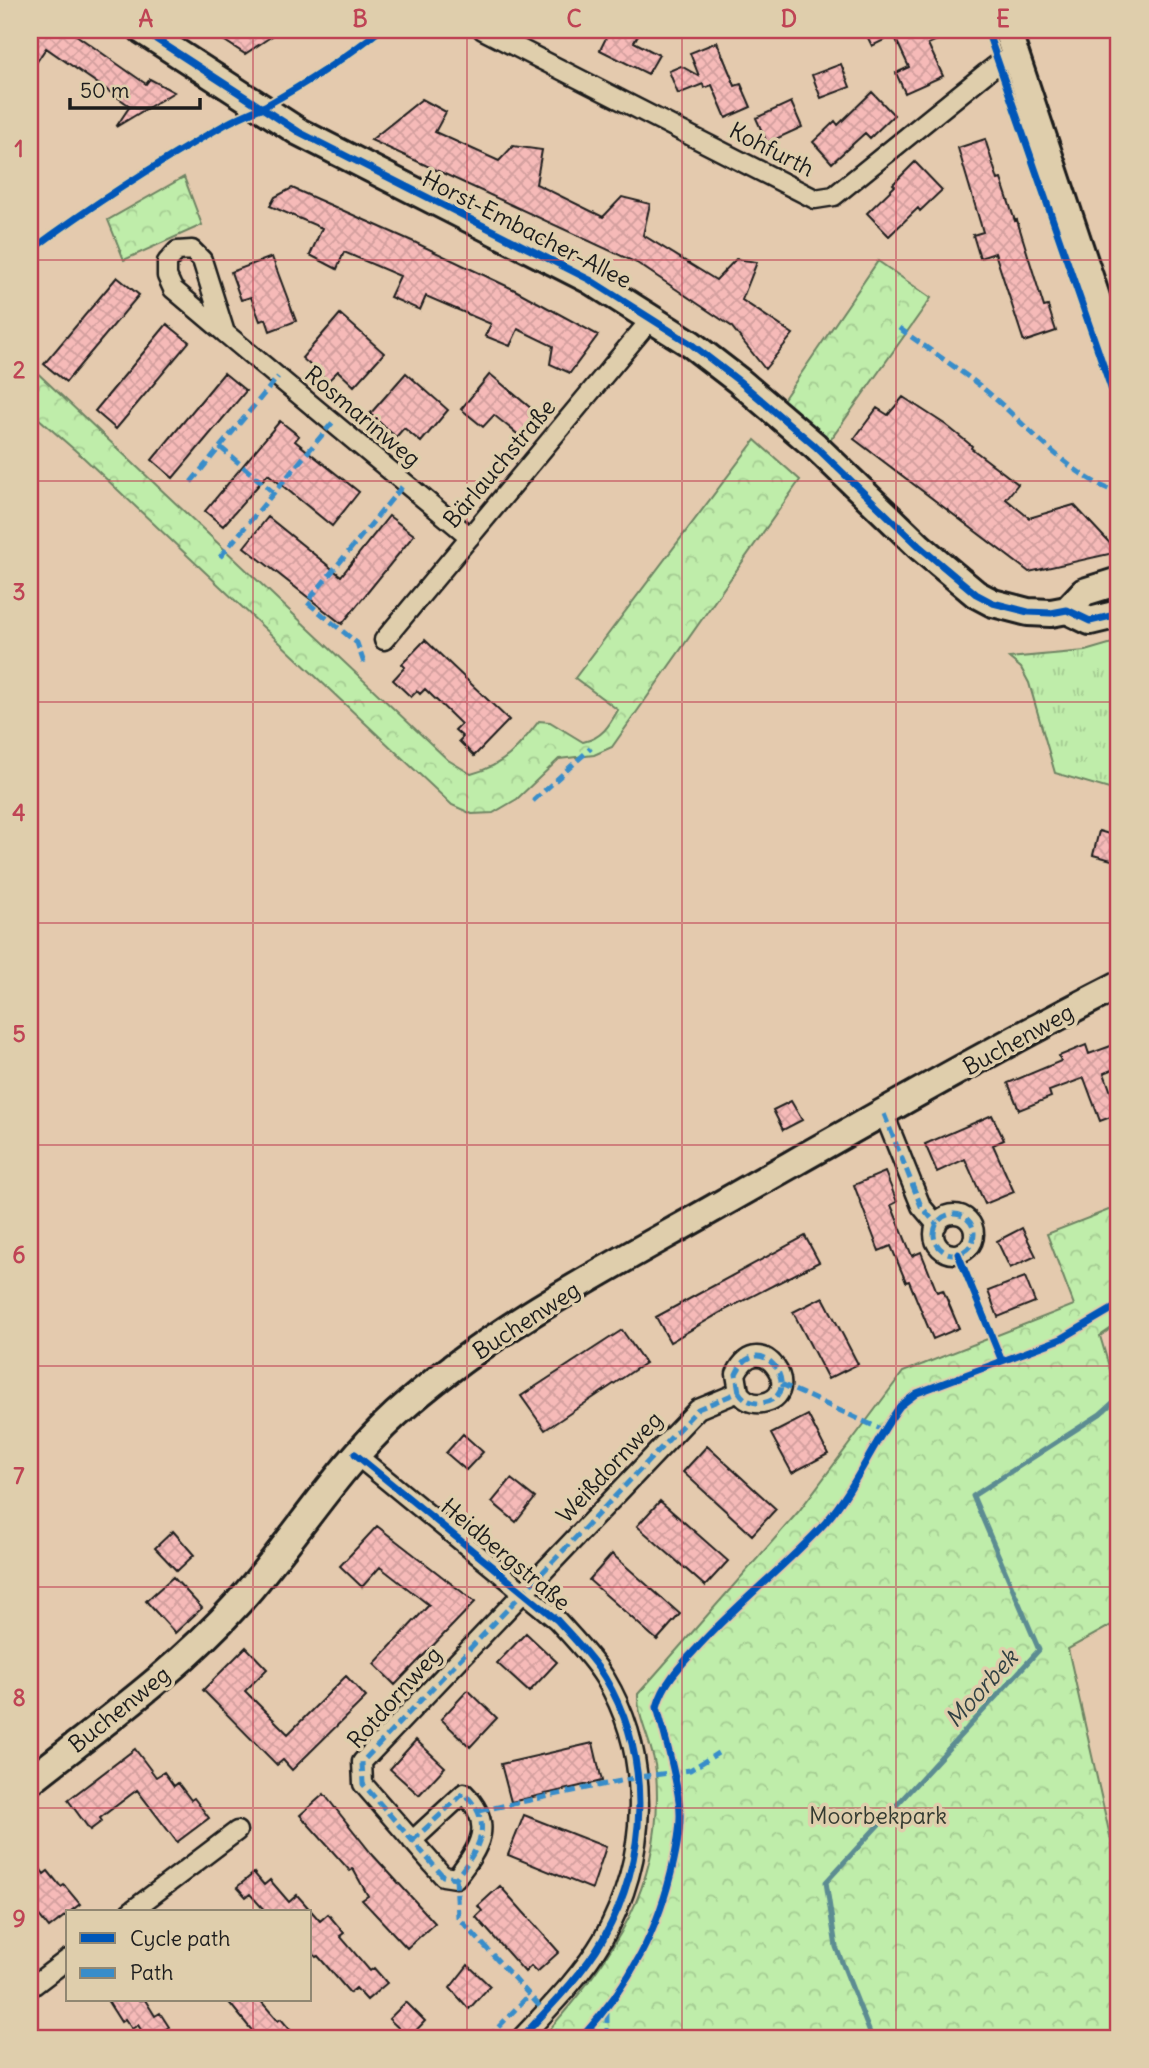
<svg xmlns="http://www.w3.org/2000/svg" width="1149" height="2068" font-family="Delius,sans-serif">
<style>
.built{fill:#e9c5b1}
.grass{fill:url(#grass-tufts);stroke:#6e8463;stroke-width:2}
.park{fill:url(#park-crowns);stroke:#6e8463;stroke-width:2}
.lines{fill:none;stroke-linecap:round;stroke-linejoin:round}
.stream{stroke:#5c8c92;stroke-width:5}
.building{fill:url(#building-cross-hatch);stroke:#1c1c1c;stroke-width:2}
.street-casing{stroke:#1c1c1c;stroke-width:23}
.secondary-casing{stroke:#1c1c1c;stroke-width:32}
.street{stroke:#dfceac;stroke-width:18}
.secondary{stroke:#dfceac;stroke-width:26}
.quiet{stroke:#388dca;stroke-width:5;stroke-dasharray:10 5;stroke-linecap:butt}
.cycleway-casing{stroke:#dfceac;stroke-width:11}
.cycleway{stroke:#0057b8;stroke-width:7}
.grid{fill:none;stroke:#bf4455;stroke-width:2;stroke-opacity:0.55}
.labels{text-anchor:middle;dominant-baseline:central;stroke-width:7;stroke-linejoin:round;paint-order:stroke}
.street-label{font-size:23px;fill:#1c1c1c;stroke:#dfceac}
.park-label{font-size:23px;fill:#343b31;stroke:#dfceac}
.water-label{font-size:24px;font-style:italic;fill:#314143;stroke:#dfceac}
.neatline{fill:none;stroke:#bf4455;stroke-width:2.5}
.grid-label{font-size:23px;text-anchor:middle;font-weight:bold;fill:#bf4455}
</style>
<defs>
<pattern id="grass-tufts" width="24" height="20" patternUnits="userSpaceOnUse" patternTransform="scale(1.75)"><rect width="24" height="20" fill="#bfedaa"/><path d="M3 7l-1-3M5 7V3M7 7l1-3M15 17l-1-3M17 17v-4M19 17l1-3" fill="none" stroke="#a4cb92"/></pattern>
<pattern id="park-crowns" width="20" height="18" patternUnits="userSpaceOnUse" patternTransform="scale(1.75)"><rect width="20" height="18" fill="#bfedaa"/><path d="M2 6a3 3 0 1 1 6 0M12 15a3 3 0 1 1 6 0" fill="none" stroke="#a4cb92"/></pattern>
<pattern id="building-cross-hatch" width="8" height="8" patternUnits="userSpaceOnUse" patternTransform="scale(1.75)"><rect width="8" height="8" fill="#f6bab8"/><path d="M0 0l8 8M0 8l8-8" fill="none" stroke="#d29f9e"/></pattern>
</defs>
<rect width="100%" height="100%" fill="#e4caae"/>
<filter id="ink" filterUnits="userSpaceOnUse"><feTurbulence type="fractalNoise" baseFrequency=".0143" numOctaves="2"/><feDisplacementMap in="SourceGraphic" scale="14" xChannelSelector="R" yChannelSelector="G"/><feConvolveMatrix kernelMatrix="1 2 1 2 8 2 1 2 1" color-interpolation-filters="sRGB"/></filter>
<g filter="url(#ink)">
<path class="built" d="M1119,1323v77l-19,-65z"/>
<path class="grass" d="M1119,641v151l-64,-19 -26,-90 -8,-15 -12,-10 76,-7z"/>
<path class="park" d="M184,177l18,48 -78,35 -16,-40z
M878,261l53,37 -102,144 -46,-42z
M30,366l418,394 23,14c34,-9 47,-26 68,-53l11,1 33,20c19,-4 26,-16 35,-32l-43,-32 180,-238 45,40 -188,267 -18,8 -35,4 -42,40 -24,14 -21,1 -20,-9 -368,-347 -54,-47z
M1119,1206v117l-19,13 19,64v221l-51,28 51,227v162h-577c71,-81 123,-152 114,-266 -2,-27 -19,-51 -18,-78l161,-183 104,-139 171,-67 -27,-71z"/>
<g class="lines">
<path class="stream" d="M872,2038l-36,-91 -10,-65 213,-232 -66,-154 127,-82 19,-17"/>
</g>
<path class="building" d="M30,30h39l77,54 4,-5 24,13 -58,35 14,-21 -84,-58 -16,24z
M208,30h73l-36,24z
M610,30h31l-7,12 25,13 -11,19 -48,-24z
M864,30h68l5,10 -9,4 15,32 -38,17 -9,-20 13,-6 -15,-32 -22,11z
M717,42l18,44 6,-2 10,23 -25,11 -14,-33 -8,3 -1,-4 -25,10 -9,-23 12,-5 18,10 -9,-23z
M841,64l9,23 -29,11 -9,-23z
M872,92l22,23 -24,23 -5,-5 -33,30 -19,-21 22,-21 3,4z
M422,99l24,13 -11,20 64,29 14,-15 29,4 -6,34 67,33 19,-20 28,7 -7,31 73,45 20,-21 21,3 -15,38 51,34 -28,35 -34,-43 -94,-63 -266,-123z
M791,102l11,25 -35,16 -11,-25z
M985,139l13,41 3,-1 14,42 2,-1 27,87 4,-1 8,25 -32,11 -29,-89 -15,5 -7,-23 10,-3 -25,-84z
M915,162l27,28 -22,21 -2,-3 -29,28 -22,-23 28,-27 -2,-2z
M292,188l120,53 103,49 83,45 -28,38 -20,-9 3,-18 -35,-17 -8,17 -25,-10 6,-12 -65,-28 -6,14 -30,-13 10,-21 -56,-24 -7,17 -27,-14 12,-27 -52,-22 5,-9z
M272,257l24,64 -26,10 -4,-12 -6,2 -9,-24 -10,3 -10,-28z
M117,277l22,18 -73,87 -22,-18z
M340,314l44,39 -30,33 -16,-15 -10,10 -26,-23z
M167,324l22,18 -73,87 -21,-18z
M224,373l22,18 -73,87 -21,-18z
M406,373l42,37 -27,32 -17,-14 -8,9 -26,-23z
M490,374l49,41 -18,22 -27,-22 -11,12 -22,-18z
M903,397l43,28 26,21 -1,2 47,36 -12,15 23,19 45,-13 44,47 -89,20 -175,-133 23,-31 11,7z
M280,421l19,15 -4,5 64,51 -27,34 -64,-52 -45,52 -18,-15z
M389,516l25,19 -72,89 -98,-77 24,-30 73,59z
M425,640l84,80 -35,36 -15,-15 4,-4 -8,-7 6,-6 -36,-35 -5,5 -3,-3 -6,6 -18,-17 12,-13 -3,-3z
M1099,831l20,6v25l-26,-7z
M1119,1043v24l-15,6 15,41 -19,7 -16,-43 -35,13 2,6 -32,13 -11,-27 53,-22 -2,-5 27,-11 3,9z
M791,1101l11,19 -19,10 -10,-20z
M992,1115l12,25 -11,5 21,47 -29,12 -20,-45 -28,13 -12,-28z
M885,1172l12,30 -6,3 21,51 9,-4 16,40 6,-2 16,38 -26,11 -24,-58 -3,1 -15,-36 -12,5 -25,-66z
M1022,1228l14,28 -26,12 -13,-27z
M805,1236l14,26 -94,48 -55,32 -14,-25z
M1025,1277l10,25 -37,15 -10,-26z
M823,1297l35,67 -30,15 -35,-67z
M622,1330l23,33 -100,67 -24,-34z
M808,1415l20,39 -36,19 -21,-39z
M463,1434l20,18 -17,18 -20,-17z
M707,1446l69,63 -24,26 -69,-63z
M511,1479l24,19 -19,24 -24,-20z
M660,1501l68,60 -23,25 -68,-60z
M377,1526l98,76 -80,83 -21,-21 55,-59 -49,-38 -18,20 -22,-21z
M173,1531l21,24 -17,16 -22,-23z
M612,1554l68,60 -23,26 -68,-60z
M173,1577l29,31 -27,25 -29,-32z
M526,1633l31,29 -28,30 -32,-29z
M246,1647l21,22 -22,22 43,43 58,-58 20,21 -74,73 -9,-10 -6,5 -74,-75z
M468,1690l29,28 -27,29 -29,-28z
M416,1740l29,27 -26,28 -29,-26z
M593,1743l9,38 -91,21 -10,-38z
M135,1749l21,28 8,-5 10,14 4,-3 13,17 3,-2 15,20 -32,24 -40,-52 -37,28 2,3 -12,9 -22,-30z
M324,1794l47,59 64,70 -28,25 -45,-48 6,-4 -15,-27 -3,2 -50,-56z
M524,1815l82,32 -14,42 -84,-34z
M30,1855l14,19 4,-3 13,16 3,-2 16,19 -31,24 -19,-24z
M254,1873l10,12 6,-5 19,22 8,-7 23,26 8,-7 16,19 -4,3 30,35 4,-3 13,15 -20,17 -11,-12 -6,5 -32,-37 -2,1 -6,-7v-38h-44l-16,-18 -4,3 -9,-10z
M500,1886l59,66 -22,20 -6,-6 -6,6 -49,-55 6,-6 -4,-5z
M468,1965l22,21 -21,23 -19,-21z
M107,2000h38l10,16 5,-3 9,14 -17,11h-6l-8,-13 -6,4 -7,-10 -4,3z
M227,2000h33l18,21 3,-2 16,19h-39z
M406,2002l19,19 -16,17 -20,-19z"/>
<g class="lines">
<defs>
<path id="street" d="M483,30l332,169 19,-3 152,-123 13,-10 18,-7
M225,333l-52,-44 -6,-13v-14l10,-11 15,-1 10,10 23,73 245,204
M384,640l268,-322
M884,1114l37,92 16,19
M934 1234a20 20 0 1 1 40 0a20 20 0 1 1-40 0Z
M355,1454l202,166c17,19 35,37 48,58 48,80 43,181 -2,261 -21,36 -53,68 -82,99
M412,1841l52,-48c31,31 16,54 -8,85l-13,-2 -80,-92 -1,-22 336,-353 41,-17c5,8 13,12 23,11 46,-7 -2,-80 -26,-29l3,18
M130,1912l107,-81
M30,1988l38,-29"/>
<path id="secondary" d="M142,30l157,102 291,148 101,64 48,37 76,65 105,101 56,47 17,9 35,9 23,1 16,-3 23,11 29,-7
M1007,30l112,336
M1067,610l17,-18 35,-11
M30,1781c72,-57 147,-110 208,-178 55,-61 97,-133 158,-189 96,-87 215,-147 327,-211 131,-74 262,-150 396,-218"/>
</defs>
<use href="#street" class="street-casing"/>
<use href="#secondary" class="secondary-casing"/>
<use href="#street" class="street"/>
<use href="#secondary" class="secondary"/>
<path class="quiet" d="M899,328c26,19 54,37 80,57 43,34 88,91 140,108
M220,447l54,46
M191,482l87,-105
M220,557l113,-135
M364,663l-7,-20 -50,-41 98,-119
M533,801l58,-53
M884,1114l37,92 16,19
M934 1234a20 20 0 1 1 40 0a20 20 0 1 1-40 0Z
M781,1384l102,46
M479,1811l160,-34 51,-7 28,-17
M412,1841l52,-48c31,31 16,54 -8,85l-13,-2 -80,-92 -1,-22 336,-353 41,-17c5,8 13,12 23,11 46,-7 -2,-80 -26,-29l3,18
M456,1878l2,39 87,95
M488,2038l41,-43
M541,2038c10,-9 19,-8 30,0
M607,2038v-31"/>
<defs>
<path id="cycleway" d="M142,30l157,102 291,148 101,64 48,37 76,65 105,101 56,47 17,9 35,9 23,1 16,-3 23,11 29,-7
M987,30l132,381
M30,251c62,-46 129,-89 196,-127 13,-7 26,-12 39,-18 40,-22 79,-47 115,-76
M958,1254l43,105
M355,1454l202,166c17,19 35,37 48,58 48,80 43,181 -2,261 -21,36 -53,68 -82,99
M581,2038c49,-54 78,-107 93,-178 4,-19 8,-40 5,-59 -4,-31 -14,-64 -22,-94 6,-23 22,-40 38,-57 41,-46 89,-82 130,-127 30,-34 48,-80 75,-117l17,-13 144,-54 58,-34"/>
</defs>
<use href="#cycleway" class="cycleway-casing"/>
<use href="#cycleway" class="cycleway"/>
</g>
</g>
<path class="grid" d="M253,30v1882M467,30v2008M682,30v2008M896,30v2008M30,260h1089M30,481h1089M30,702h1089M30,923h1089M30,1145h1089M30,1366h1089M30,1587h1089M30,1808h1089M253,2000v38"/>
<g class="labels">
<g class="street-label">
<text transform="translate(772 149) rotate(27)">Kohfurth</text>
<text transform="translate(527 229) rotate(27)">Horst-Embacher-Allee</text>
<text transform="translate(363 416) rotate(40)">Rosmarinweg</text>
<text transform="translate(499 463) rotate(-50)">Bärlauchstraße</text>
<text transform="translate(1018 1039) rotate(-29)">Buchenweg</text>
<text transform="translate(526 1320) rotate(-33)">Buchenweg</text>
<text transform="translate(609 1467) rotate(-47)">Weißdornweg</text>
<text transform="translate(506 1554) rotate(40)">Heidbergstraße</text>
<text transform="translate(394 1697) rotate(-48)">Rotdornweg</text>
<text transform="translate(119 1709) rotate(-39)">Buchenweg</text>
</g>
<g class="park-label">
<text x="878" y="1815">Moorbekpark</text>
</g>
<g class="water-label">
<text transform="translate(981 1688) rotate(-48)">Moorbek</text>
</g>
</g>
<rect width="1149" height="2068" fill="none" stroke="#dfceac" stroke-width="77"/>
<rect x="66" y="1910" width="245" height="91" fill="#dfceac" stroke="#918772" stroke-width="2"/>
<rect x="80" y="1933" width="35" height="10" fill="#0057b8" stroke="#918772" stroke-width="2"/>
<text x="130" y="1946" font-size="21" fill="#1c1c1c">Cycle path</text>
<rect x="80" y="1968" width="35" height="10" fill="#388dca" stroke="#918772" stroke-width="2"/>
<text x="130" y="1980" font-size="21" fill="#1c1c1c">Path</text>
<path d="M70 98v10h130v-10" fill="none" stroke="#1c1c1c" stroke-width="3.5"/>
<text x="80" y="98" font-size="21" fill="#1c1c1c" stroke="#dfceac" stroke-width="5" paint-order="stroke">50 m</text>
<rect x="38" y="38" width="1072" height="1992" class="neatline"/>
<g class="grid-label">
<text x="146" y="27">A</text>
<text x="360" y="27">B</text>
<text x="574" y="27">C</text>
<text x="789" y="27">D</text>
<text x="1003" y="27">E</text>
<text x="19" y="157">1</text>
<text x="19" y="378">2</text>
<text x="19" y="600">3</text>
<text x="19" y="821">4</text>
<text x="19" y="1042">5</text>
<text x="19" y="1263">6</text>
<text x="19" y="1484">7</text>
<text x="19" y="1706">8</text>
<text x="19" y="1927">9</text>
</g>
</svg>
